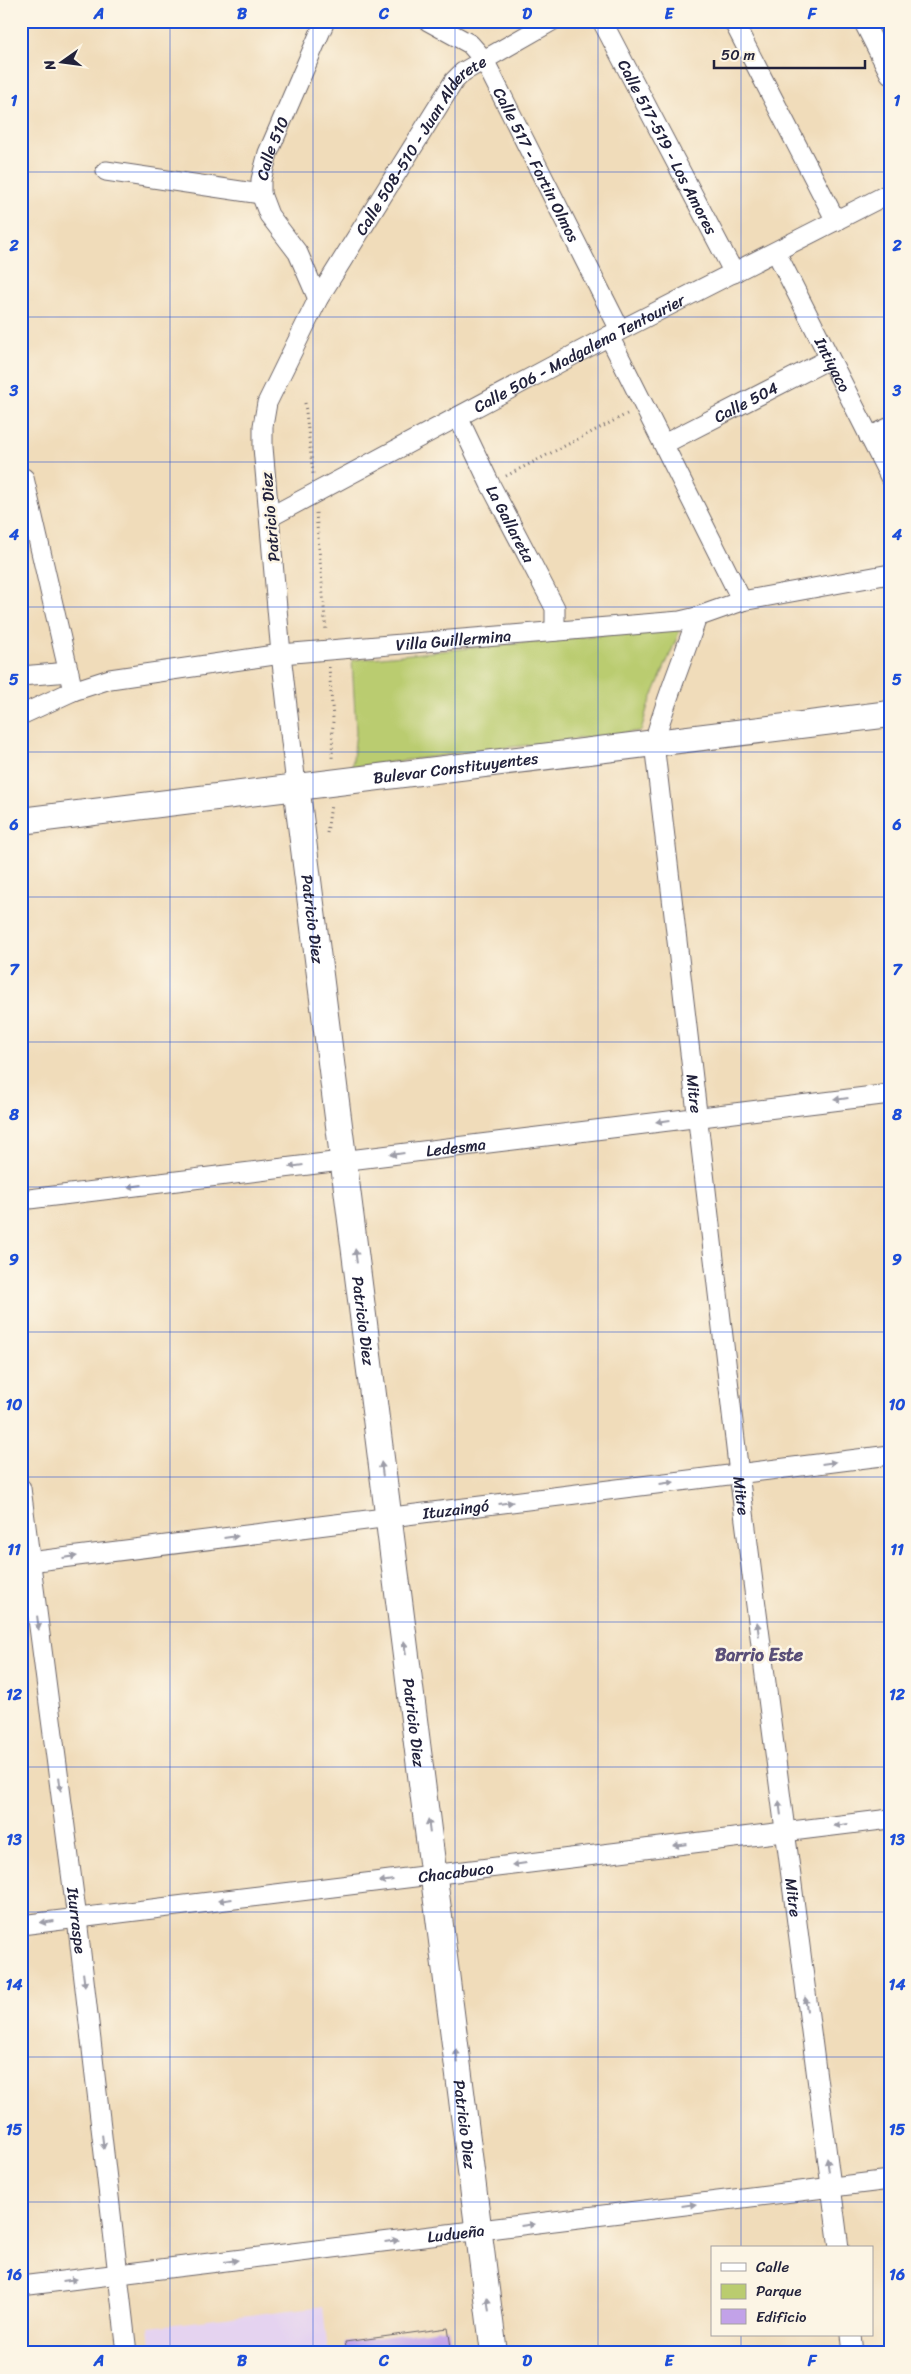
<svg xmlns="http://www.w3.org/2000/svg" width="911" height="2374" font-family="Sriracha,sans-serif">
<style>
.built{fill:#e5d3f0}
.green{fill:#bacc6f;stroke:#6e7755}
.building{fill:#c2a2e8}
.lines{fill:none;stroke-linecap:round;stroke-linejoin:round}
.street-casing{stroke:#6a6367;stroke-width:21}
.secondary-casing{stroke:#6a6367;stroke-width:28}
.path{stroke:#6a6367;stroke-width:3;stroke-dasharray:1 4;stroke-linecap:butt}
.street{stroke:#fff;stroke-width:19}
.secondary{stroke:#fff;stroke-width:26}
.oneway{fill:#9c9ca7}
.grid{fill:none;stroke:#1d4ed8;stroke-width:1;stroke-opacity:0.55}
.labels{text-anchor:middle;dominant-baseline:central;stroke-width:5;stroke-linejoin:round;paint-order:stroke}
.street-label{font-size:16px;fill:#22223b;stroke:#fcf5e5}
.neighbourhood-label{font-size:18px;font-weight:bold;fill:#5a4f78;stroke:#fcf5e5}
.neatline{fill:none;stroke:#1d4ed8;stroke-width:2}
.grid-label{font-size:16px;text-anchor:middle;font-weight:bold;fill:#1d4ed8}
</style>
<rect width="100%" height="100%" fill="#fcf5e5"/>
<filter id="ink" filterUnits="userSpaceOnUse"><feTurbulence type="fractalNoise" baseFrequency=".02" numOctaves="2"/><feDisplacementMap in="SourceGraphic" scale="10" xChannelSelector="R" yChannelSelector="G"/><feConvolveMatrix kernelMatrix="1 2 1 2 8 2 1 2 1" color-interpolation-filters="sRGB"/></filter>
<filter id="wash" filterUnits="userSpaceOnUse"><feTurbulence type="fractalNoise" baseFrequency=".0096" numOctaves="4" result="noise"/><feDisplacementMap in="SourceGraphic" scale="20" xChannelSelector="R" yChannelSelector="G"/><feGaussianBlur stdDeviation="1.12" result="paint"/><feColorMatrix in="noise" values="0 0 0 0 0 0 0 0 0 0 0 0 0 0 0 0 0 1.4 0 .05"/><feComposite in="paint" operator="in"/></filter>
<g filter="url(#wash)">
<rect width="100%" height="100%" fill="#f0dcba"/>
<path class="built" d="M323,2306l5,47h-176l-3,-26z"/>
<path class="green" d="M678,627l1,6 -32,76 -6,22 -289,36 4,-35 -4,-72z"/>
<g id="blocks">
<path class="building" d="M448,2328l4,25h-105l-2,-11z"/>
</g>
</g>
<g filter="url(#ink)">
<use href="#blocks" fill-opacity="0" stroke="#6a6367" stroke-width="1"/>
<g class="lines">
<defs>
<g id="street">
<path id="s1" d="M428,21l42,23 14,16 136,270"/>
<path id="s2" d="M602,21l132,252"/>
<path d="M733,21l103,200"/>
<path d="M863,21l27,53"/>
<path d="M106,171l155,23"/>
<path id="s3" d="M776,252l114,225"/>
<path id="s4" d="M318,299l-20,-46 -29,-38 -8,-21v-14l7,-27 57,-132"/>
<path d="M609,336l133,265"/>
<path id="s5" d="M458,417l32,67 65,124v23"/>
<path d="M869,437l21,-10"/>
<path id="s6" d="M664,444l165,-85"/>
<path d="M24,478l49,213"/>
<path id="s7" d="M270,517l339,-181 281,-143"/>
<path id="s8" d="M697,617c-14,43 -32,83 -43,126l85,731 100,774"/>
<path d="M21,676l48,-4"/>
<path id="s9" d="M21,715l52,-24 37,-12 171,-25 399,-33 17,-4 45,-16 148,-27"/>
<path id="s10" d="M296,785l-15,-131 -18,-207v-21l4,-23 51,-104 136,-218 9,-9 89,-51"/>
<path id="s11" d="M21,1200l869,-106"/>
<path id="s12" d="M21,1488l56,431 50,434"/>
<path id="s13" d="M21,1563l869,-108"/>
<path id="s14" d="M21,1925l869,-106"/>
<path id="s15" d="M21,2286l869,-106"/>
<path d="M851,2335l2,18"/>
</g>
<g id="secondary">
<path id="s16" d="M296,785l198,1568"/>
<path id="s17" d="M21,821l869,-107"/>
</g>
</defs>
<use href="#street" class="street-casing"/>
<use href="#secondary" class="secondary-casing"/>
<path class="path" d="M305,403l8,71
M506,476l121,-62
M316,513l10,118
M329,667l4,51 -1,43
M327,833l4,-28"/>
<use href="#street" class="street"/>
<use href="#secondary" class="secondary"/>
</g>
<defs><path id="oneway-solid" d="M-6-.8H1V-3.2L6.5 0L1 3.2V.8H-6Z" transform="scale(1.25)"/></defs>
<g class="oneway">
<use href="#oneway-solid" transform="translate(841 1099) rotate(173)"/>
<use href="#oneway-solid" transform="translate(663 1121) rotate(173)"/>
<use href="#oneway-solid" transform="translate(397 1154) rotate(173)"/>
<use href="#oneway-solid" transform="translate(296 1166) rotate(173)"/>
<use href="#oneway-solid" transform="translate(135 1186) rotate(173)"/>
<use href="#oneway-solid" transform="translate(356 1256) rotate(-97)"/>
<use href="#oneway-solid" transform="translate(829 1463) rotate(-7)"/>
<use href="#oneway-solid" transform="translate(382 1469) rotate(-97)"/>
<use href="#oneway-solid" transform="translate(667 1483) rotate(-7)"/>
<use href="#oneway-solid" transform="translate(506 1503) rotate(-7)"/>
<use href="#oneway-solid" transform="translate(231 1537) rotate(-7)"/>
<use href="#oneway-solid" transform="translate(70 1557) rotate(-7)"/>
<use href="#oneway-solid" transform="translate(38 1623) rotate(83)"/>
<use href="#oneway-solid" transform="translate(758 1629) rotate(-97)"/>
<use href="#oneway-solid" transform="translate(405 1648) rotate(-97)"/>
<use href="#oneway-solid" transform="translate(60 1784) rotate(83)"/>
<use href="#oneway-solid" transform="translate(780 1808) rotate(-97)"/>
<use href="#oneway-solid" transform="translate(841 1825) rotate(173)"/>
<use href="#oneway-solid" transform="translate(429 1826) rotate(-97)"/>
<use href="#oneway-solid" transform="translate(680 1845) rotate(173)"/>
<use href="#oneway-solid" transform="translate(519 1864) rotate(173)"/>
<use href="#oneway-solid" transform="translate(386 1881) rotate(173)"/>
<use href="#oneway-solid" transform="translate(225 1900) rotate(173)"/>
<use href="#oneway-solid" transform="translate(47 1922) rotate(173)"/>
<use href="#oneway-solid" transform="translate(84 1980) rotate(83)"/>
<use href="#oneway-solid" transform="translate(806 2004) rotate(-98)"/>
<use href="#oneway-solid" transform="translate(457 2056) rotate(-97)"/>
<use href="#oneway-solid" transform="translate(103 2142) rotate(83)"/>
<use href="#oneway-solid" transform="translate(828 2165) rotate(-98)"/>
<use href="#oneway-solid" transform="translate(689 2205) rotate(-7)"/>
<use href="#oneway-solid" transform="translate(528 2225) rotate(-7)"/>
<use href="#oneway-solid" transform="translate(392 2241) rotate(-7)"/>
<use href="#oneway-solid" transform="translate(231 2261) rotate(-7)"/>
<use href="#oneway-solid" transform="translate(70 2280) rotate(-7)"/>
<use href="#oneway-solid" transform="translate(488 2304) rotate(-97)"/>
</g>
</g>
<path class="grid" d="M170,21v2332M313,21v2332M455,21v2332M598,21v2332M741,21v2227M21,172h869M21,317h869M21,462h869M21,607h869M21,752h869M21,897h869M21,1042h869M21,1187h869M21,1332h869M21,1477h869M21,1622h869M21,1767h869M21,1912h869M21,2057h869M21,2202h869M741,2335v18"/>
<g class="labels">
<g class="street-label">
<text stroke="none"><textPath href="#s2" startOffset="142">Calle 517-519 - Los Amores</textPath></text>
<text stroke="none"><textPath href="#s10" startOffset="686">Calle 508-510 - Juan Alderete</textPath></text>
<text stroke="none"><textPath href="#s4" startOffset="168">Calle 510</textPath></text>
<text stroke="none"><textPath href="#s1" startOffset="186">Calle 517 - Fortin Olmos</textPath></text>
<text stroke="none"><textPath href="#s7" startOffset="350">Calle 506 - Madgalena Tentourier</textPath></text>
<text stroke="none"><textPath href="#s3" startOffset="126">Intiyaco</textPath></text>
<text stroke="none"><textPath href="#s6" startOffset="92">Calle 504</textPath></text>
<text transform="translate(270 517) rotate(-95)">Patricio Diez</text>
<text stroke="none"><textPath href="#s5" startOffset="119">La Gallareta</textPath></text>
<text stroke="none"><textPath href="#s9" startOffset="442">Villa Guillermina</textPath></text>
<text stroke="none"><textPath href="#s17" startOffset="438">Bulevar Constituyentes</textPath></text>
<text stroke="none"><textPath href="#s16" startOffset="135">Patricio Diez</textPath></text>
<text stroke="none"><textPath href="#s8" startOffset="486">Mitre</textPath></text>
<text stroke="none"><textPath href="#s11" startOffset="438">Ledesma</textPath></text>
<text stroke="none"><textPath href="#s16" startOffset="540">Patricio Diez</textPath></text>
<text stroke="none"><textPath href="#s8" startOffset="891">Mitre</textPath></text>
<text stroke="none"><textPath href="#s13" startOffset="438">Ituzaingó</textPath></text>
<text stroke="none"><textPath href="#s16" startOffset="945">Patricio Diez</textPath></text>
<text stroke="none"><textPath href="#s14" startOffset="438">Chacabuco</textPath></text>
<text stroke="none"><textPath href="#s8" startOffset="1296">Mitre</textPath></text>
<text stroke="none"><textPath href="#s12" startOffset="436">Iturraspe</textPath></text>
<text stroke="none"><textPath href="#s16" startOffset="1350">Patricio Diez</textPath></text>
<text stroke="none"><textPath href="#s15" startOffset="438">Ludueña</textPath></text>
</g>
<g class="neighbourhood-label">
<text x="759" y="1655">Barrio Este</text>
</g>
</g>
<rect width="911" height="2374" fill="none" stroke="#fcf5e5" stroke-width="55"/>
<rect x="711" y="2246" width="162" height="90" fill="#fcf5e5" stroke="#a5a1a1"/>
<rect x="721" y="2263" width="25" height="8" fill="#ffffff" stroke="#a5a1a1"/>
<text x="756" y="2272" font-size="15" fill="#22223b">Calle</text>
<rect x="721" y="2284" width="25" height="15" fill="#bacc6f" stroke="#a5a1a1"/>
<text x="756" y="2296" font-size="15" fill="#22223b">Parque</text>
<rect x="721" y="2309" width="25" height="15" fill="#c2a2e8" stroke="#a5a1a1"/>
<text x="756" y="2322" font-size="15" fill="#22223b">Edificio</text>
<g transform="translate(62 62) rotate(256)" stroke="#fcf5e5" stroke-width="4" paint-order="stroke">
<path d="M0-4L9 19L0 12L-9 19Z" fill="#22223b"/>
<text y="-8" font-size="14" font-weight="bold" text-anchor="middle" fill="#22223b">N</text>
</g>
<path d="M714 60v8h151v-8" fill="none" stroke="#22223b" stroke-width="2.5"/>
<text x="721" y="60" font-size="15" fill="#22223b" stroke="#fcf5e5" stroke-width="4" paint-order="stroke">50 m</text>
<rect x="28" y="28" width="856" height="2318" class="neatline"/>
<g class="grid-label">
<text x="99" y="19">A</text>
<text x="242" y="19">B</text>
<text x="384" y="19">C</text>
<text x="527" y="19">D</text>
<text x="669" y="19">E</text>
<text x="812" y="19">F</text>
<text x="14" y="106">1</text>
<text x="897" y="106">1</text>
<text x="14" y="251">2</text>
<text x="897" y="251">2</text>
<text x="14" y="396">3</text>
<text x="897" y="396">3</text>
<text x="14" y="540">4</text>
<text x="897" y="540">4</text>
<text x="14" y="685">5</text>
<text x="897" y="685">5</text>
<text x="14" y="830">6</text>
<text x="897" y="830">6</text>
<text x="14" y="975">7</text>
<text x="897" y="975">7</text>
<text x="14" y="1120">8</text>
<text x="897" y="1120">8</text>
<text x="14" y="1265">9</text>
<text x="897" y="1265">9</text>
<text x="14" y="1410">10</text>
<text x="897" y="1410">10</text>
<text x="14" y="1555">11</text>
<text x="897" y="1555">11</text>
<text x="14" y="1700">12</text>
<text x="897" y="1700">12</text>
<text x="14" y="1845">13</text>
<text x="897" y="1845">13</text>
<text x="14" y="1990">14</text>
<text x="897" y="1990">14</text>
<text x="14" y="2135">15</text>
<text x="897" y="2135">15</text>
<text x="14" y="2280">16</text>
<text x="897" y="2280">16</text>
<text x="99" y="2366">A</text>
<text x="242" y="2366">B</text>
<text x="384" y="2366">C</text>
<text x="527" y="2366">D</text>
<text x="669" y="2366">E</text>
<text x="812" y="2366">F</text>
</g>
</svg>
